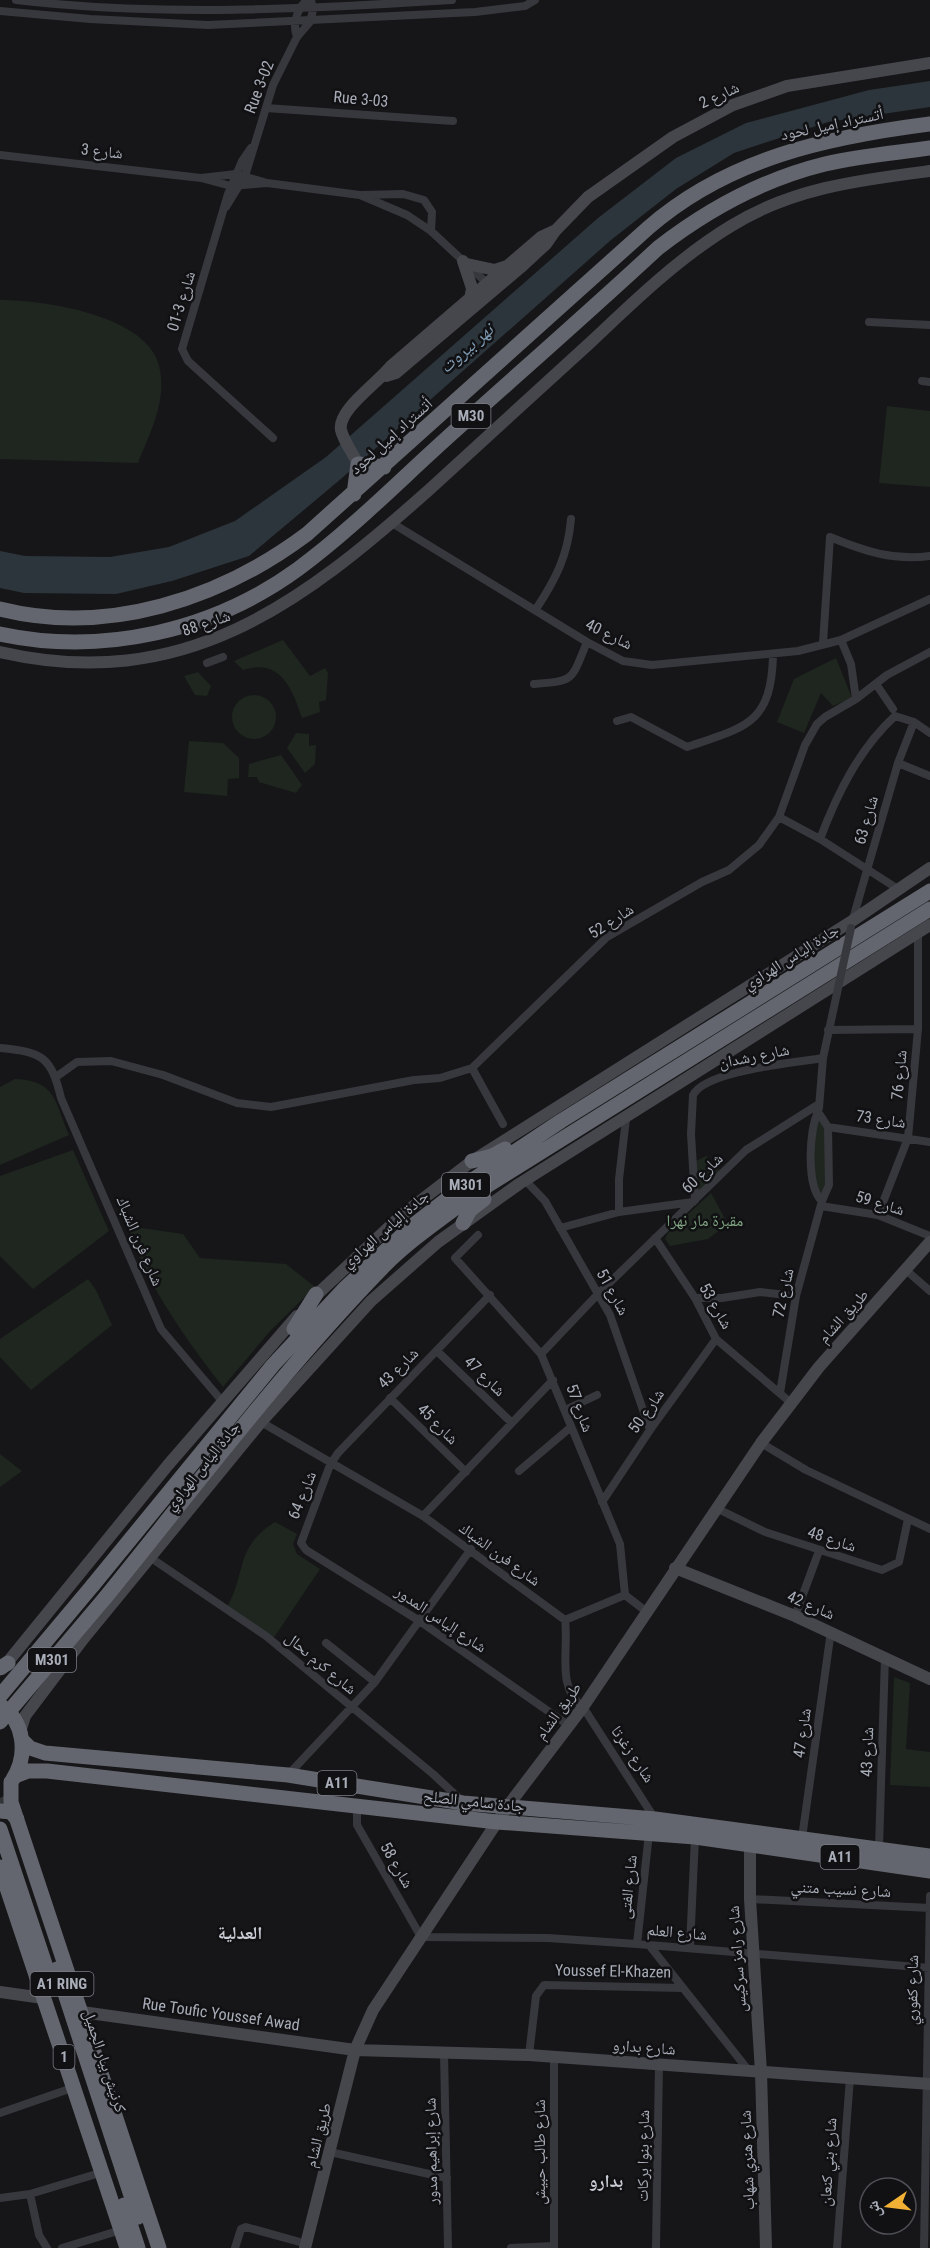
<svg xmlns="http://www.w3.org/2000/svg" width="930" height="2248" font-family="'Roboto Condensed','Noto Naskh Arabic',sans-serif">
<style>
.green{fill:#1e261f}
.water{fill:#2c353c}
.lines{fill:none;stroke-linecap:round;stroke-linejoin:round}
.highway-tunnel{stroke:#333438;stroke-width:15;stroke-dasharray:15 8;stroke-linecap:butt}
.street{stroke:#37383d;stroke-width:8}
.secondary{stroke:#45474d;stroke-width:12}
.highway{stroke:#63666e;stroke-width:15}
.street-bridge{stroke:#37383d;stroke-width:8}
.highway-bridge{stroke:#63666e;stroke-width:15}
.labels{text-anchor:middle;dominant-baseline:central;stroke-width:5;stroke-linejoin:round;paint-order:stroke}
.shield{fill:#111113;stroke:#7b7e86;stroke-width:1.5}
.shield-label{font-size:15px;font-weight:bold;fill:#a8adb8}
.street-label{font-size:16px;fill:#a8adb8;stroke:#111113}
.park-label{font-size:16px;fill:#7fa381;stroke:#111113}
.water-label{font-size:18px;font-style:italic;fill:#7f9bb3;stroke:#111113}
.neighbourhood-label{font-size:18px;font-weight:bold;fill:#c9ccd4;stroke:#111113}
</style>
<rect width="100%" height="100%" fill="#161618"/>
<path class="green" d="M0,300c43,0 152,15 160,70 6,33 -10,63 -22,93l-138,-4z
M887,406l43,5v76l-51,-4z
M283,640l27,36 15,-8 3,5 -2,27 -7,2 1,10 -18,6c-10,-29 -21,-60 -59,-48l-9,-9z
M836,658l16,40 -19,8 -12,-13 -17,40 -27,-11 17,-43z
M198,672l13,14 -4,10 -12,-1 -11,-19z
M232 717a22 22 0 1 1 44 0a22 22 0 1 1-44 0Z
M296,733l13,1v12l7,-1 -1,19 -10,9 -18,-25z
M189,741l34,2 16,15v20l-11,1 -1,17 -43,-4z
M281,755l21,30 -6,8 -37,-11 -2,-5h-9l1,-13z
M15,1079c42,2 39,22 54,56l-69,30v-78z
M814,1120h11l5,40 -8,41 -7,-11z
M73,1150l36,81 -76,58 -33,-33v-80z
M706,1156l15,15 -26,28 -3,-36z
M711,1193l17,31 -20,15 -38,7 -5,-7 3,-6z
M128,1226l55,8 17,24 86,6 29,23 -45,44 -47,56c-38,-49 -76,-101 -95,-161z
M88,1279l8,11 16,35 -81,65 -31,-33v-18z
M0,1454l22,17 -22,16z
M275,1522l22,12 -4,10 4,10 23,15 -47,70 -46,-32c20,-35 7,-59 48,-85z
M894,1677l16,6 -4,66 24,3v35l-40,-2z"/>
<path class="water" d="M930,81v26l-102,15 -94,31 -58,36 -65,51 -269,238 -93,78 -77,25 -56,13 -92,-1 -24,-5v-37l25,5 85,1 59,-10 66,-26 91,-64 272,-239 78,-60 70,-35 123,-33z"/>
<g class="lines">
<path class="highway-tunnel" d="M0,1798l8,17"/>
<path class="street" d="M16,0c145,17 290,9 436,0
M0,11l90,8 118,6 267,-13 50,-6 10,-6
M297,37c-5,-13 0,-28 10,-37
M266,108l187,13
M251,148l-9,13 -14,33 -46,155 6,12 85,77
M0,155l201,23 30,8 36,-3
M201,178l35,-4 31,9 93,12 47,20 24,16 58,54
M361,195l42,-1 21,6 8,12 -1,19
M226,207l19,-31 28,-91 24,-48 13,-15 3,-12 -2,-10
M869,322l61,3
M922,381l8,1
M392,523l195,119 36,19 29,4 146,-14 43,-11 89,-41
M536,609c20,-30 32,-54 35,-90
M841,640l10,24 5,35
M823,643l7,-106c34,14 63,24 100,19
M207,663l16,-6
M534,684c42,-3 37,-4 53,-42
M876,684l17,25
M617,721l14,-4 56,30c59,-20 84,-23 86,-91
M898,763l32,13
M779,817l41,22 78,50
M820,839c17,-45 39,-90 75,-123l19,6 16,11
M852,922l46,-159 16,-41
M828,1030l90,-1
M0,1048c42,4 51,8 61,50l100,231 61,72
M472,1068l31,56
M56,1077l21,-15 34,-1 52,14 74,28 34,4 143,-27 26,-2 32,-10 135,-131 95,-55 27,-12 30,-25 20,-28 26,-72 12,-21 8,-7 31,-18 31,-24 43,-23
M819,1108l4,-50 14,-65
M828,1127l102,15
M525,1180l20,21 65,114 40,115
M695,1200l-4,-66 2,-39c13,-25 102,-32 130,-37
M821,1206l57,9 52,21
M619,1212v-33l7,-60
M878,1215l30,-77 10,-109v-96
M560,1228l59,-16 74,-10
M478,1235l-23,23 86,96 79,190 5,51
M655,1238l40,60 21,41 74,63
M907,1271l23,20
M490,1295l-152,158 -8,12 -29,78 5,7 112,70 150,105
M695,1298h27l38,-6 36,4
M437,1351l75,72
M541,1354l57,-60 148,-144 73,-46
M780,1393l16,-97 26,-95 7,-16 -1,-58 -10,-15c-9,17 -12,75 4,89
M390,1398l76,74
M565,1410l32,-15
M261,1422l162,94 142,104c4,30 -9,68 18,87l72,112
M761,1443l45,27 124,59
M519,1471l52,-44
M602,1502l48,-72 66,-91
M716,1508l49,24 117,38 17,-8 9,-43
M423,1516l130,-136
M151,1558l115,78 167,138 28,26
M625,1595l22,17
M795,1616l24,-65
M565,1620l60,-25
M326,1643l49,39
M288,1775l87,-93 96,-133
M357,1805v20l64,112 127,1 89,6 293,24
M802,1838l29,-207
M879,1848l6,-191
M750,1899l180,9
M637,1944l12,-111
M649,1945l100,126
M690,1947l5,-110
M444,2053l4,195
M529,2055l7,-59 8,-11 139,3
M554,2057v191
M0,2113l75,-26
M330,2152l117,26
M30,2194l9,41 8,13
M0,2198l30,-4 73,-22
M62,2248l59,-18
M235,2248l6,-19 5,-2 61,17
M511,2248l43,-2
M656,2248l3,-184
M837,2248l13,-170
M924,2248l6,-352"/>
<path class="secondary" d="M463,261l9,27 -2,12
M467,264l28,6 12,-4
M386,376l10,-3 124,-105 26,-24 9,-13 33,-34 85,-60 60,-32 54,-19 143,-23
M358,464c-5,-11 -14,-22 -17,-34 -4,-20 37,-47 50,-64l150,-129 13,-6
M0,652c184,42 301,-48 430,-163 54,-49 108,-98 162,-148 43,-41 88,-84 139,-115 61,-38 129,-46 199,-55
M310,1301l92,-86 70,-54 380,-240 78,-53
M675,1568l120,48 135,63
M2,1669l166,-204 129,-149
M20,1732l5,-16 59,-78 177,-216 110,-121 67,-59 81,-58 411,-259
M750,1844v55l11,173 5,176
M0,1992l43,6
M82,2012l273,38 174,5 401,29
M305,2248l50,-198 18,-40 134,-203 76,-100 178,-264 58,-76 111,-125"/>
<path class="highway" d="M354,494l4,-30 26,3
M0,609c108,27 220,-10 307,-75l341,-306c80,-70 180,-91 282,-104
M0,634c103,22 213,-3 298,-65 53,-39 101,-88 150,-132 70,-63 141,-125 210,-189 49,-38 106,-69 167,-84 34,-8 70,-11 105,-16
M472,1161l20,-5 13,-7
M463,1223l7,-13 14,-11
M294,1329l22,-35
M93,1585l180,-220 71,-76 67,-62 57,-44 93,-62 369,-230
M105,1598c90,-111 177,-227 277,-330 27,-28 61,-50 92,-74l456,-285
M0,1668l8,-5
M0,1705c25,16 28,50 13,74
M22,1740l8,8 15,5 243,22 175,28 192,16 275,37
M15,1776l13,-5h19l450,51 198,15 235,34
M11,1782v20l148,446
M0,1811l11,1 6,7
M0,1829l53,159
M0,1867l127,381
M57,1969l81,248
M124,2205l14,43"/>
<path class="street-bridge" d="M837,993l14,-65"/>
<path class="highway-bridge" d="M0,1696l93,-111
M0,1722l105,-124"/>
</g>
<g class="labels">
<g class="shield">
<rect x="451.5" y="404" width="39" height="24" rx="4.5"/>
<rect x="442" y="1173" width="48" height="24" rx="4.5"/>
<rect x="28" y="1648" width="48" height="24" rx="4.5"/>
<rect x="317.5" y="1771" width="39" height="24" rx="4.5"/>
<rect x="820.5" y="1845" width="39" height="24" rx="4.5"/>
<rect x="30.5" y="1972" width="63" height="24" rx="4.5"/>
<rect x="53.5" y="2045" width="21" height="24" rx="4.5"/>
</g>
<g class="shield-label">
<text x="471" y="416">M30</text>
<text x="466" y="1185">M301</text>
<text x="52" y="1660">M301</text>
<text x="337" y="1783">A11</text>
<text x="840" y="1857">A11</text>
<text x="62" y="1984">A1 RING</text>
<text x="64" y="2057">1</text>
</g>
<g class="street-label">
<text transform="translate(259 87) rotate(-69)">Rue 3-02</text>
<text transform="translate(719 95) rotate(-25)">شارع 2</text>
<text transform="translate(361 99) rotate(5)">Rue 3-03</text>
<text transform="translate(832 124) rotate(-12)">أتستراد إميل لحود</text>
<text transform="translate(102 151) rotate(6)">شارع 3</text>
<text transform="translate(181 301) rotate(-73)">شارع 3-01</text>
<text transform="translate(391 436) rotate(-42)">أتستراد إميل لحود</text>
<text transform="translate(206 623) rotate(-19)">شارع 88</text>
<text transform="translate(609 634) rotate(26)">شارع 40</text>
<text transform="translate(866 820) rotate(-74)">شارع 63</text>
<text transform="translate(611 921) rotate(-33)">شارع 52</text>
<text transform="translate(791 957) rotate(-32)">جادة إلياس الهراوي</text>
<text transform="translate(754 1056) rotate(-11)">شارع رشدان</text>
<text transform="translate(899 1075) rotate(-85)">شارع 76</text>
<text transform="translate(881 1119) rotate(8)">شارع 73</text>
<text transform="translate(702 1173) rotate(-44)">شارع 60</text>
<text transform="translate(880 1203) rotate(17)">شارع 59</text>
<text transform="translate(385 1229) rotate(-41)">جادة إلياس الهراوي</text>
<text transform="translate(140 1241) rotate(67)">شارع فرن الشباك</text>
<text transform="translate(613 1292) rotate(61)">شارع 51</text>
<text transform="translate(783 1293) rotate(-78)">شارع 72</text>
<text transform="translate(716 1306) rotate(60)">شارع 53</text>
<text transform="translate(843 1316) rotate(-48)">طريق الشام</text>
<text transform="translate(398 1368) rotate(-45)">شارع 43</text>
<text transform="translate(485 1376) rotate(44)">شارع 47</text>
<text transform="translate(580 1408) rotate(69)">شارع 57</text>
<text transform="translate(646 1411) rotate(-55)">شارع 50</text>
<text transform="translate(438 1424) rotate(45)">شارع 45</text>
<text transform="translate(202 1466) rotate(-51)">جادة الياس الهراوي</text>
<text transform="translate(302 1495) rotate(-68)">شارع 64</text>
<text transform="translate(832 1539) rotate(18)">شارع 48</text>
<text transform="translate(500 1554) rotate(36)">شارع فرن الشباك</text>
<text transform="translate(811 1605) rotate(23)">شارع 42</text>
<text transform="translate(441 1619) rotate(34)">شارع إلياس المدور</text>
<text transform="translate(321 1663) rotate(40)">شارع كرم ىحال</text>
<text transform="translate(558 1711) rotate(-54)">طريق الشام</text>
<text transform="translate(802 1733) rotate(-82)">شارع 47</text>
<text transform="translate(867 1752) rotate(-88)">شارع 43</text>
<text transform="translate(633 1754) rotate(56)">شارع زغرتا</text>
<text transform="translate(474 1801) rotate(6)">جادة سامي الصلح</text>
<text transform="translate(397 1865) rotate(60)">شارع 58</text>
<text transform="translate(628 1887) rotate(-84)">شارع الفتى</text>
<text transform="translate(841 1889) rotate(3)">شارع نسيب متني</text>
<text transform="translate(677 1932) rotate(5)">شارع العلم</text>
<text transform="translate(737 1959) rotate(-94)">شارع رامز سركيس</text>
<text transform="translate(613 1971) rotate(1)">Youssef El-Khazen</text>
<text transform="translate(912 1990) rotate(-89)">شارع كفوري</text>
<text transform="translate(221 2014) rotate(8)">Rue Toufic Youssef Awad</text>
<text transform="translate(644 2047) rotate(4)">شارع بدارو</text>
<text transform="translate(105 2061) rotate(72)">كرنيش بيار الجميل</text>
<text transform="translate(318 2135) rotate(-76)">طريق الشام</text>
<text transform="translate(431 2151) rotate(-91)">شارع إبراهيم مدور</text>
<text transform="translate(539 2152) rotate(-90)">شارع طالب حبيش</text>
<text transform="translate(643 2156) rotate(-89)">شارع بنوا بركات</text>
<text transform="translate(747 2160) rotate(-92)">شارع هنري شهاب</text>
<text transform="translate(828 2162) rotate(-86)">شارع بني كنعان</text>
</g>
<g class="park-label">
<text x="705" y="1220">مقبرة مار نهرا</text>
</g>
<g class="water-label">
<text transform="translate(466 348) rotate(-41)">نهر بيروت</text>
</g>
<g class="neighbourhood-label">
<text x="240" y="1932">العدلية</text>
<text x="606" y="2180">بدارو</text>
</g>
</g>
<g transform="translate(888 2206) rotate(256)"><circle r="28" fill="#111113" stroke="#4d4f55" stroke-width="1.5"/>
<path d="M0-4.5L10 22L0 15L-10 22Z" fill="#f2b134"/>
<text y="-9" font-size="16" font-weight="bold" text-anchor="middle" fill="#a8adb8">ش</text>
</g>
</svg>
